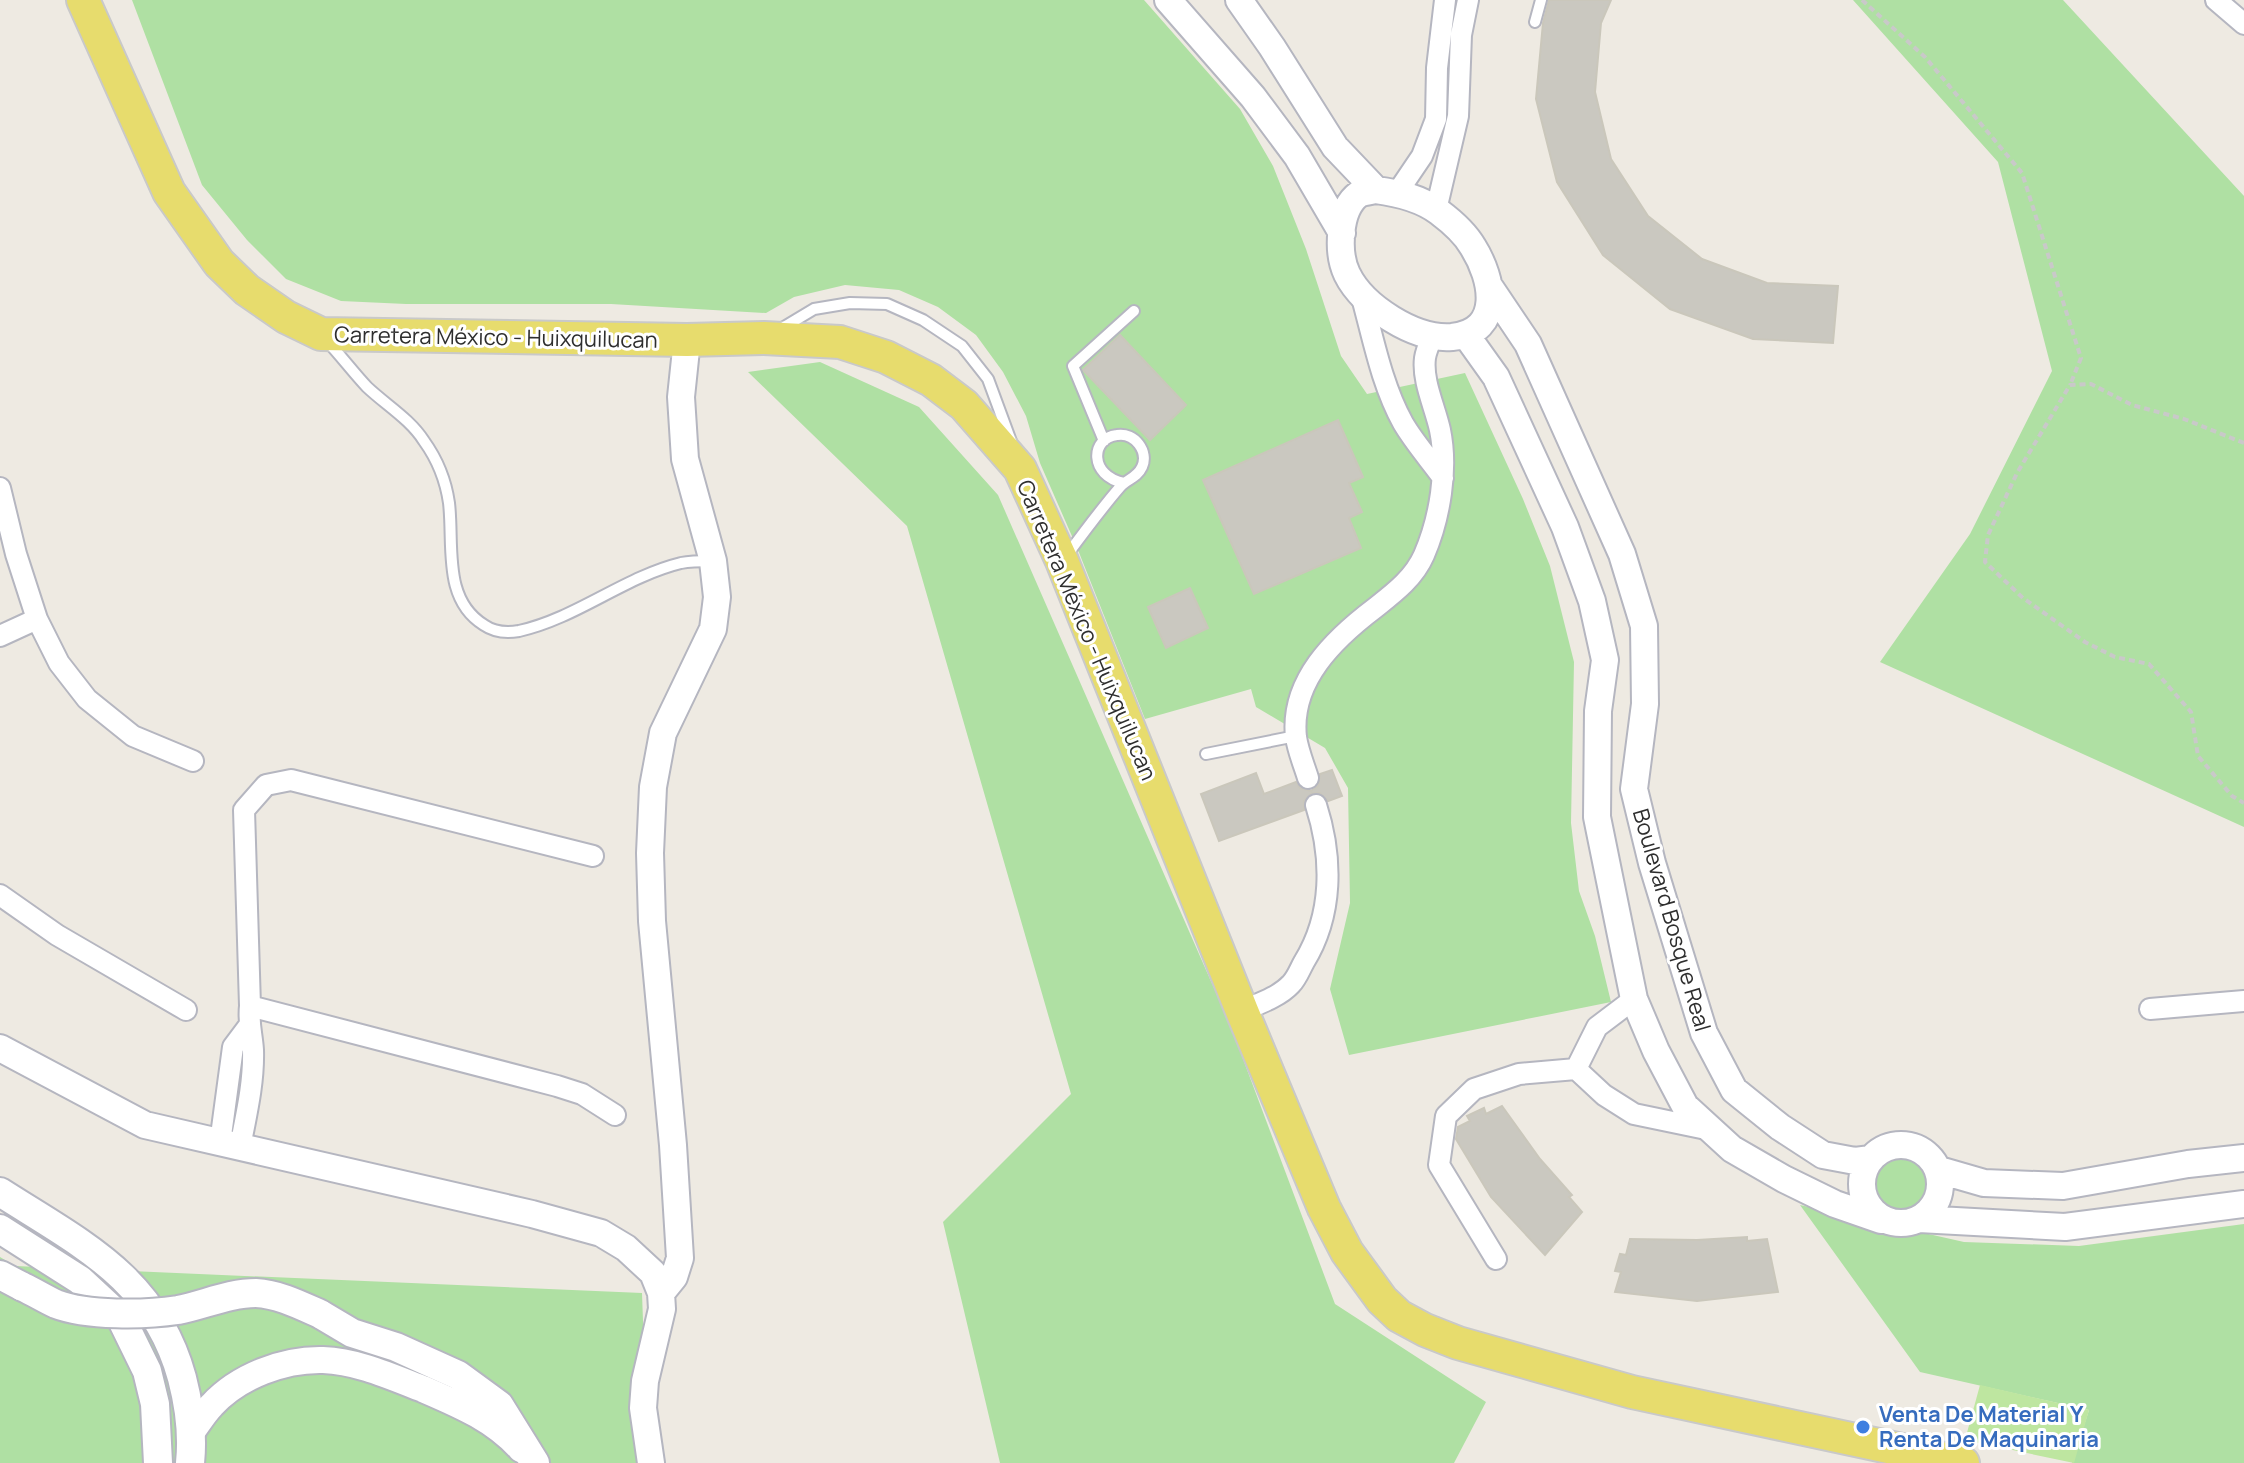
<svg xmlns="http://www.w3.org/2000/svg" width="2244" height="1463" font-family="Manrope,sans-serif">
<style>
.green{fill:#afe0a3}
.pitch{fill:#bee6a0}
.building{fill:#cac8c0;stroke:#cac7bb;stroke-width:2}
.lines{fill:none;stroke-linecap:round;stroke-linejoin:round}
.service-casing{stroke:#b5b6c0;stroke-width:14}
.minor-casing{stroke:#b5b6c0;stroke-width:24}
.tertiary-casing{stroke:#b5b6c0;stroke-width:30}
.secondary-casing{stroke:#b5b6c0;stroke-width:32}
.primary-casing{stroke:#c9c9c9;stroke-width:36}
.path{stroke:#c9c9c9;stroke-width:4;stroke-dasharray:6 4;stroke-linecap:butt}
.service{stroke:#fff;stroke-width:10}
.minor{stroke:#fff;stroke-width:20}
.tertiary{stroke:#fff;stroke-width:26}
.secondary{stroke:#fff;stroke-width:28}
.primary{stroke:#e7dc6d;stroke-width:32}
.secondary-bridge-casing{stroke:#b5b6c0;stroke-width:32;stroke-linecap:butt}
.secondary-bridge{stroke:#fff;stroke-width:28}
.shop-dot{fill:#3f7fe0;stroke:#fff;stroke-width:3}
.labels{text-anchor:middle;dominant-baseline:central;stroke-width:6;stroke-linejoin:round;paint-order:stroke}
.street-label{font-size:22px;fill:#2e2e2e;stroke:#fff}
.shop-label{font-size:22px;font-weight:bold;fill:#366cbe;stroke:#fff;text-anchor:start}
</style>
<rect width="100%" height="100%" fill="#eeeae2"/>
<path class="green" d="M132,0h1012l96,109 33,57 33,83 35,107 26,38 98,-21 58,126 27,67 24,96 -3,161 8,68 16,45 16,66 -262,53 -19,-66 20,-86 -2,-115 -23,-40 -69,-41 -5,-18 -106,30 -67,-169 -38,-87 -14,-47 -23,-44 -27,-37 -38,-28 -39,-17 -54,-5 -51,12 -28,16 -155,-9h-205l-65,-3 -55,-22 -39,-39 -45,-55z
M1853,0h210l181,196v631l-364,-165 90,-128 82,-163 -54,-209z
M820,362l99,45 79,88 233,532 104,277 151,98 -32,61h-454l-57,-241 128,-128 -164,-568 -159,-154z
M1871 1184a30 30 0 1 1 60 0a30 30 0 1 1-60 0Z
M1800,1205l164,37 115,4 165,-22v239h-172l17,-53 -169,-38z
M0,1257l15,9 627,27 6,170h-648z"/>
<path class="pitch" d="M1980,1385l109,25 -15,53 -109,-23z"/>
<path class="building" d="M1549,0h62l-10,23 -6,69 16,67 37,57 54,43 65,24 71,3 -5,57 -80,-4 -83,-30 -67,-54 -46,-73 -21,-83 7,-76z
M1120,335l66,70 -36,35 -67,-70z
M1338,420l25,57 -14,6 13,29 -13,6 12,30 -107,46 -51,-114z
M1190,588l18,40 -42,20 -18,-41z
M1332,770l10,26 -14,5 -8,-8h-8l-8,8v9l-85,31 -18,-47 55,-21 8,21 32,-12 4,6 11,3 7,-5 2,-12z
M1502,1106l38,53 32,36 -3,2 13,15 -37,43 -54,-58 -35,-58 2,-12 12,-6 -3,-5 17,-8 2,6z
M1747,1237v4l20,-2 11,53 -81,9 -82,-9 6,-20 -6,-1 5,-17 6,1 4,-16 67,1z"/>
<g class="lines">
<defs>
<path id="service" d="M1535,22l6,-22
M779,330l35,-21 36,-6 37,1 36,16 39,26 26,33 24,65
M327,341c14,15 26,31 40,46 19,18 43,32 57,54 13,18 22,41 25,62 5,42 -7,96 35,122 10,7 23,8 35,6 58,-13 105,-54 162,-68 10,-2 21,-2 31,-2
M1104,441l-31,-75 61,-55
M1067,555c17,-23 34,-46 53,-68 7,-8 17,-9 22,-20 7,-15 -7,-35 -25,-32 -27,3 -28,41 7,48
M1206,754l90,-18"/>
<path id="minor" d="M2216,0l28,24
M1397,193l25,-37 14,-37 1,-51 8,-68
M1436,210l22,-94 3,-81 7,-35
M1361,294c12,43 20,89 42,129 11,19 27,37 40,55
M0,488l16,66 21,65
M0,636l37,-17 22,44 28,36 46,37 60,25
M1308,778c-4,-13 -10,-27 -12,-41 -6,-56 38,-98 79,-129 19,-15 39,-30 49,-53 16,-37 24,-86 16,-125 -5,-23 -18,-49 -15,-72 1,-7 5,-16 8,-23
M0,895l57,40 129,75
M250,1006l307,80 25,8 33,21
M2150,1009l94,-8
M1242,1011c16,-7 37,-14 49,-27 6,-6 9,-15 13,-22 29,-47 29,-104 12,-157
M1576,1069l21,-42 37,-28
M220,1143l13,-96 15,-20
M240,1147c6,-31 14,-64 13,-97 -1,-16 -5,-27 -3,-44l-6,-196 22,-25 25,-5 302,76
M1496,1259l-57,-94 7,-49 28,-27 45,-15 57,-5 28,26 30,19 77,16"/>
<path id="tertiary" d="M1168,0l85,97 44,59 45,77
M1239,0l33,47 63,100 41,43
M1376,190c22,3 45,8 63,22 12,9 26,21 34,35 20,32 31,84 -21,90 -37,3 -89,-30 -105,-63 -10,-21 -9,-65 12,-80 4,-2 12,-3 17,-4z
M1489,286l39,58 94,210 22,72 1,78 -11,85 18,74 52,170 30,57 46,37 43,28 32,6 16,-2
M1466,335l30,42 69,150 27,74 13,59 -7,51 -1,106 37,182 22,52 29,55 47,43 52,30 51,25 46,16
M0,1048l145,77 387,89 69,19 25,15 27,25 8,20 1,16 -17,72 -2,27 8,55
M1862 1184a39 39 0 1 1 78 0a39 39 0 1 1-78 0Z
M1939,1170l45,13 79,3 125,-22 56,-6
M1919,1219l146,8 179,-23
M661,1293l13,-16 6,-19 -7,-113 -21,-224 -2,-68 3,-66 10,-54 50,-104 4,-32 -4,-36 -28,-102 -4,-62 6,-57
M190,1434c7,-9 14,-21 22,-29 27,-29 72,-46 111,-45 34,1 69,17 100,29 37,16 71,30 98,60"/>
<path id="secondary" d="M0,1192c81,52 155,86 182,186 7,27 11,57 8,85
M0,1229l80,51 41,38 26,53 8,33 3,59
M0,1275l23,12
M320,1314l32,19 44,14 62,28 41,30 36,58"/>
<path id="primary" d="M83,0l86,192 50,71 28,27 39,27 35,17 366,6 77,-2 76,4 46,15 45,23 33,25 56,64 42,92 180,450 82,197 23,44 35,48 17,16 26,14 33,13 174,49 331,71"/>
</defs>
<use href="#service" class="service-casing"/>
<use href="#minor" class="minor-casing"/>
<use href="#tertiary" class="tertiary-casing"/>
<use href="#secondary" class="secondary-casing"/>
<use href="#primary" class="primary-casing"/>
<path class="path" d="M1862,0l63,57 97,116 59,185 -11,27
M2244,443l-60,-24 -52,-14 -41,-21 -21,1 -53,88 -29,62 -3,27 38,36 62,44 30,15 34,7 42,48 7,44 34,40 12,7"/>
<use href="#service" class="service"/>
<use href="#minor" class="minor"/>
<use href="#tertiary" class="tertiary"/>
<use href="#secondary" class="secondary"/>
<use href="#primary" class="primary"/>
<defs>
<path id="secondary-bridge" d="M23,1287c11,5 22,12 33,17 31,12 89,11 122,6 26,-5 51,-17 78,-17 22,1 44,12 64,21"/>
</defs>
<use href="#secondary-bridge" class="secondary-bridge-casing"/>
<use href="#secondary-bridge" class="secondary-bridge"/>
</g>
<circle class="shop-dot" cx="1863" cy="1427" r="8"/>
<g class="labels">
<g class="street-label">
<text transform="translate(496 337) rotate(1)">Carretera México - Huixquilucan</text>
<text transform="translate(1087 630) rotate(67)">Carretera México - Huixquilucan</text>
<text transform="translate(1672 920) rotate(74)">Boulevard Bosque Real</text>
</g>
<g class="shop-label">
<text x="1879" y="1414">Venta De Material Y<tspan x="1879" dy="25">Renta De Maquinaria</tspan></text>
</g>
</g>
</svg>
